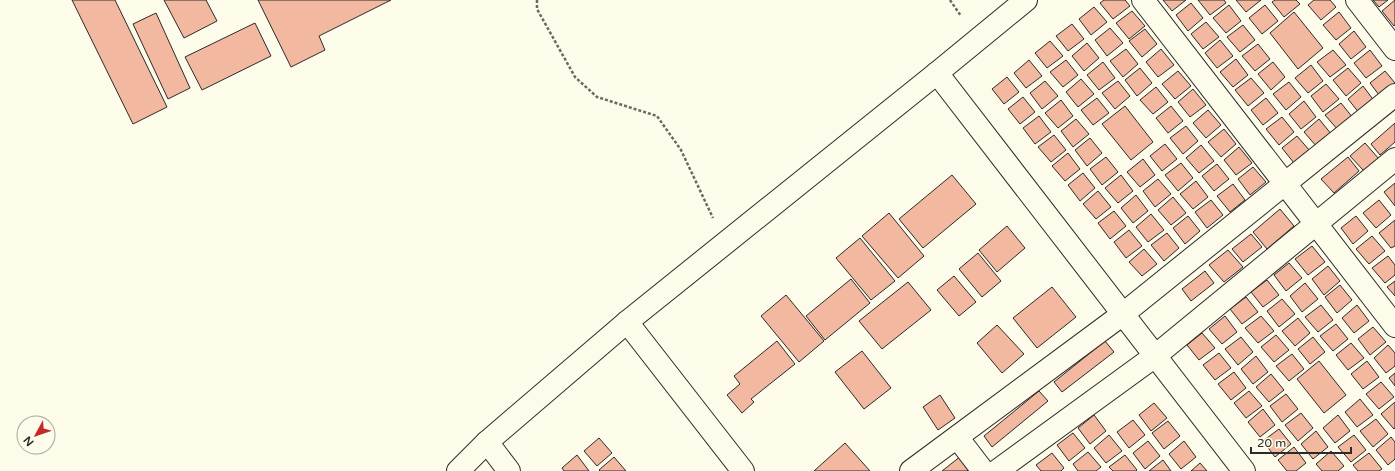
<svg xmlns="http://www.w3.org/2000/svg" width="1395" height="471" font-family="'Varela Round',sans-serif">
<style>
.building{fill:#f2b8a0;stroke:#2b2b2b}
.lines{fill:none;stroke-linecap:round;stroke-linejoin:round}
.street-casing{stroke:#2b2b2b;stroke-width:24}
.secondary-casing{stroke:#2b2b2b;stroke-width:24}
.path{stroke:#6a6964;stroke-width:2.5;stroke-dasharray:3 2;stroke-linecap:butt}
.street{stroke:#fdfbea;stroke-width:22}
.secondary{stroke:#fdfbea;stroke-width:22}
</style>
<rect width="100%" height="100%" fill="#fdfbea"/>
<path class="building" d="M72,0h43l52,107 -34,17z
M164,0h42l11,21 -33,17z
M258,0h133l-72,36 6,14 -34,17z
M1104,0h21l5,6 -17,13 -13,-16z
M1163,0h23l-14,11z
M1198,0h26l2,3 -16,12z
M1236,0h25l-15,12z
M1275,0h21l4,4 -16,13 -12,-15z
M1314,0h16l6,7 -15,13 -13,-15z
M1373,0h15l-9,7z
M1395,0v25l-1,1 -12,-15z
M1191,3l12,15 -15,13 -12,-16z
M1229,5l12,16 -15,12 -13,-15z
M1265,5l13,16 -16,13 -13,-16z
M1094,7l13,15 -16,13 -12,-16z
M1132,11l13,15 -16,13 -13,-16z
M1294,12l29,36 -25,21 -28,-36z
M1339,12l12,16 -15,12 -13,-15z
M156,13l34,75 -22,11 -35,-75z
M1206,22l13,15 -16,12 -12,-15z
M255,23l16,33 -69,34 -17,-33z
M1072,24l12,15 -16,12 -12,-15z
M1243,25l12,15 -15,12 -13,-15z
M1110,28l13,15 -16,13 -12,-16z
M1145,29l12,15 -15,13 -13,-16z
M1354,31l12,16 -15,12 -12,-15z
M1220,40l13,16 -16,12 -12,-15z
M1050,41l13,15 -16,12 -12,-15z
M1087,43l12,15 -15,13 -12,-15z
M1258,44l12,15 -15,12 -13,-15z
M1126,49l12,15 -15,13 -13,-16z
M1161,49l13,16 -16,12 -12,-15z
M1333,50l13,15 -16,12 -13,-15z
M1370,50l12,16 -16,12 -12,-15z
M1236,59l12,16 -15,12 -13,-15z
M1029,60l13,16 -16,12 -12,-15z
M1066,60l12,15 -15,12 -13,-15z
M1103,62l12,16 -16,12 -12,-15z
M1273,62l12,15 -14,13 -13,-16z
M1311,65l12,16 -15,12 -13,-15z
M1140,68l12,15 -15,13 -12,-16z
M1348,68l13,15 -15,13 -13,-16z
M1178,71l13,15 -16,13 -13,-15z
M1385,71l10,12v5l-13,11 -12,-16z
M1007,77l12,15 -15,12 -12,-15z
M1251,78l13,15 -16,13 -13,-16z
M1081,79l13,15 -16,13 -12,-15z
M1045,81l13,15 -16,13 -12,-16z
M1118,81l12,15 -15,13 -13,-16z
M1289,82l12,15 -15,13 -13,-16z
M1326,84l13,15 -16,13 -12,-16z
M1363,86l12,16 -15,12 -12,-15z
M1156,87l12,15 -15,12 -13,-14z
M1193,89l13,16 -16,12 -12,-15z
M1023,97l12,15 -15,12 -12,-15z
M1097,98l12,15 -16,12 -12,-15z
M1266,98l12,15 -15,12 -12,-15z
M1061,100l12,16 -15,12 -13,-15z
M1304,101l12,16 -15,12 -12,-15z
M1341,103l12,15 -15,12 -13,-15z
M1125,106l28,36 -22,18 -29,-36z
M1171,106l12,15 -15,12 -12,-15z
M1208,110l13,15 -15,13 -13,-15z
M1039,116l12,16 -16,12 -12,-16z
M1282,117l12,15 -15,13 -13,-16z
M1076,119l13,15 -16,13 -12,-16z
M1319,119l13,16 -15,12 -13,-15z
M1395,123v19l-15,13 -9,-11z
M1186,126l12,15 -15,13 -13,-16z
M1224,129l12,15 -15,13 -13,-15z
M1054,135l12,15 -15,12 -13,-15z
M1297,136l13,15 -16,12 -12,-15z
M1090,138l12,15 -15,13 -12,-16z
M1365,143l14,16 -15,12 -14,-15z
M1165,144l12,15 -15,12 -12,-15z
M1201,145l13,16 -15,12 -13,-15z
M1239,147l13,16 -16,12 -12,-15z
M1068,153l12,16 -15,12 -13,-15z
M1106,157l12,15 -16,13 -12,-16z
M1348,157l11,14 -25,22 -13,-14z
M1143,159l12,16 -15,12 -13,-15z
M1181,163l12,15 -15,13 -13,-16z
M1217,164l12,15 -15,12 -12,-15z
M1253,167l13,15 -16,13 -12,-16z
M1083,173l12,15 -15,13 -12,-16z
M952,175l24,29 -53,44 -24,-29z
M1121,175l12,16 -15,12 -13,-15z
M1158,179l13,15 -16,13 -12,-16z
M1196,181l12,16 -15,12 -13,-15z
M1395,183v23l-11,-14z
M1233,184l12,16 -15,12 -13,-16z
M1098,191l13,16 -15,12 -13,-15z
M1136,195l12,16 -15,12 -12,-15z
M1173,197l13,16 -15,12 -13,-15z
M1211,200l12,15 -16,13 -12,-16z
M1379,200l12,15 -15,13 -13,-15z
M1280,209l14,17 -27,23 -14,-17z
M1114,211l12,15 -16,13 -12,-16z
M889,213l35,43 -26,22 -36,-42z
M1151,214l13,16 -16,12 -12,-15z
M1188,216l12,15 -15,13 -12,-16z
M1356,216l12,15 -15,13 -12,-16z
M1395,220v26l-4,2 -12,-15z
M1007,226l18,22 -28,24 -18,-22z
M1129,230l13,16 -16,12 -12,-16z
M1167,233l12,15 -15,13 -13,-16z
M1251,234l11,13 -19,15 -11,-13z
M1372,236l13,15 -16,13 -13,-15z
M860,238l35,43 -24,19 -35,-42z
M1312,246l13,16 -17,13 -13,-16z
M1144,249l13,15 -15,12 -13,-14z
M1228,250l15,17 -19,15 -15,-17z
M978,253l23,28 -19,16 -23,-28z
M1388,256l7,9v10l-10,8 -13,-15z
M1289,263l13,15 -16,13 -12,-16z
M1328,266l12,15 -16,14 -12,-16z
M1205,271l9,12 -23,18 -9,-12z
M954,276l22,26 -17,14 -22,-26z
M851,279l19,24 -45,37 -19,-24z
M1267,280l12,15 -16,12 -12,-15z
M1395,281v15l-8,-9z
M908,282l23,28 -49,39 -23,-28z
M1305,283l13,16 -16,13 -12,-16z
M1340,285l12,15 -15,13 -12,-16z
M1052,287l24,30 -39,31 -24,-30z
M786,295l38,46 -25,21 -38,-46z
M1246,297l12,15 -16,12 -12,-15z
M1282,299l13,15 -16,13 -12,-16z
M1321,305l12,15 -15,12 -13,-15z
M1357,305l12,16 -15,12 -12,-15z
M1225,316l12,16 -15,12 -13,-15z
M1261,316l13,15 -16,12 -13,-15z
M1298,318l12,15 -15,13 -13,-15z
M1336,324l12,15 -15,12 -13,-15z
M997,325l27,29 -22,19 -25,-30z
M1373,327l13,15 -16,13 -12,-16z
M1202,333l13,15 -16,12 -12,-15z
M1276,335l13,15 -15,12 -13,-15z
M1241,337l12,15 -15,13 -13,-16z
M1313,337l12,15 -15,12 -12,-15z
M777,341l18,23 -44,35 3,3 -12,11 -15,-18 13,-11 -6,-8z
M1105,341l9,11 -52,40 -8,-10z
M1351,343l13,15 -16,12 -12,-15z
M1388,345l7,8v13l-9,7 -12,-15z
M862,351l29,37 -27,21 -29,-37z
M1219,353l12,15 -16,12 -12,-15z
M1292,354l12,15 -15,12 -13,-15z
M1256,356l12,16 -15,12 -12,-15z
M1319,361l27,34 -22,18 -27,-34z
M1367,361l12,16 -16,12 -12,-15z
M1234,372l12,16 -15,12 -13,-16z
M1395,373v13l-6,-8z
M1271,374l13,16 -15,12 -13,-15z
M1381,382l13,15 -15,12 -13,-15z
M1039,391l9,10 -56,46 -8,-11z
M1249,391l13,15 -16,12 -12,-15z
M1286,394l12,15 -16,13 -12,-16z
M940,395l15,23 -17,12 -15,-23z
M1360,399l13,16 -16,12 -12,-15z
M1395,402v26l-1,1 -13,-15z
M1154,403l13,15 -16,13 -12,-16z
M1263,409l12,16 -15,12 -12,-15z
M1301,413l12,15 -15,13 -13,-16z
M1094,415l12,16 -16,13 -12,-16z
M1338,415l12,16 -15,12 -12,-15z
M1376,419l12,15 -15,13 -13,-16z
M1133,420l12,15 -16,13 -12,-16z
M1168,421l12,15 -16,13 -12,-16z
M1279,429l12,15 -16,13 -12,-16z
M1316,431l12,16 -15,12 -12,-15z
M1073,433l12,15 -16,13 -12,-16z
M1109,435l13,16 -16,12 -12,-15z
M1354,435l12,15 -15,12 -13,-15z
M1391,437l4,5v17l-7,6 -12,-15z
M599,438l13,15 -15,13 -13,-15z
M1148,441l12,15 -15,13 -12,-16z
M1184,441l12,16 -15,12 -12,-15z
M845,443l25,28h-56z
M1294,447l12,16 -10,8h-9l-9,-11z
M1331,451l13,15 -6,5h-16l-6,-7z
M1088,452l13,15 -5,4h-18l-5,-7z
M1052,453l12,15 -3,3h-20l-5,-6z
M1369,453l13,16 -3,2h-21l-5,-6z
M577,455l12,16h-25l-2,-3z
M1125,455l12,15 -1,1h-23l-4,-4z
M961,456l9,12 -3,3h-25z
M614,457l12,14h-26l-1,-1z
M1163,460l8,11h-22z
M1200,463l7,8h-16z"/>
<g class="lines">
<defs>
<path id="street" d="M1143,0l252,326
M1357,0l38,49
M937,73l307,398
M627,322l116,149
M957,437l26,34
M487,442l22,29
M911,471l212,-157 272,-219
M997,471l158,-115 240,-197"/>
<path id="secondary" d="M458,471l29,-29 140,-120 310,-249 89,-73"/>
</defs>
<use href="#street" class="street-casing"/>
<use href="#secondary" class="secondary-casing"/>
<path class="path" d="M537,0v9l38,68 22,20 60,19 24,34 32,68
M950,0l11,16"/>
<use href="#street" class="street"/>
<use href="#secondary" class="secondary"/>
</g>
<g transform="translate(36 435) rotate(230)"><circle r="19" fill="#fdfbea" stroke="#a9a89e"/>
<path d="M0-3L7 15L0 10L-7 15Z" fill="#c62828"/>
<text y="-6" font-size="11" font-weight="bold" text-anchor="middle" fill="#2b2b2b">N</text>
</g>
<path d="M1251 447v6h100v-6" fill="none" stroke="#2b2b2b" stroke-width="2"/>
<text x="1257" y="447" font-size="12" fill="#2b2b2b" stroke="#fdfbea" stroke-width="3" paint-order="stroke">20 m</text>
</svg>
